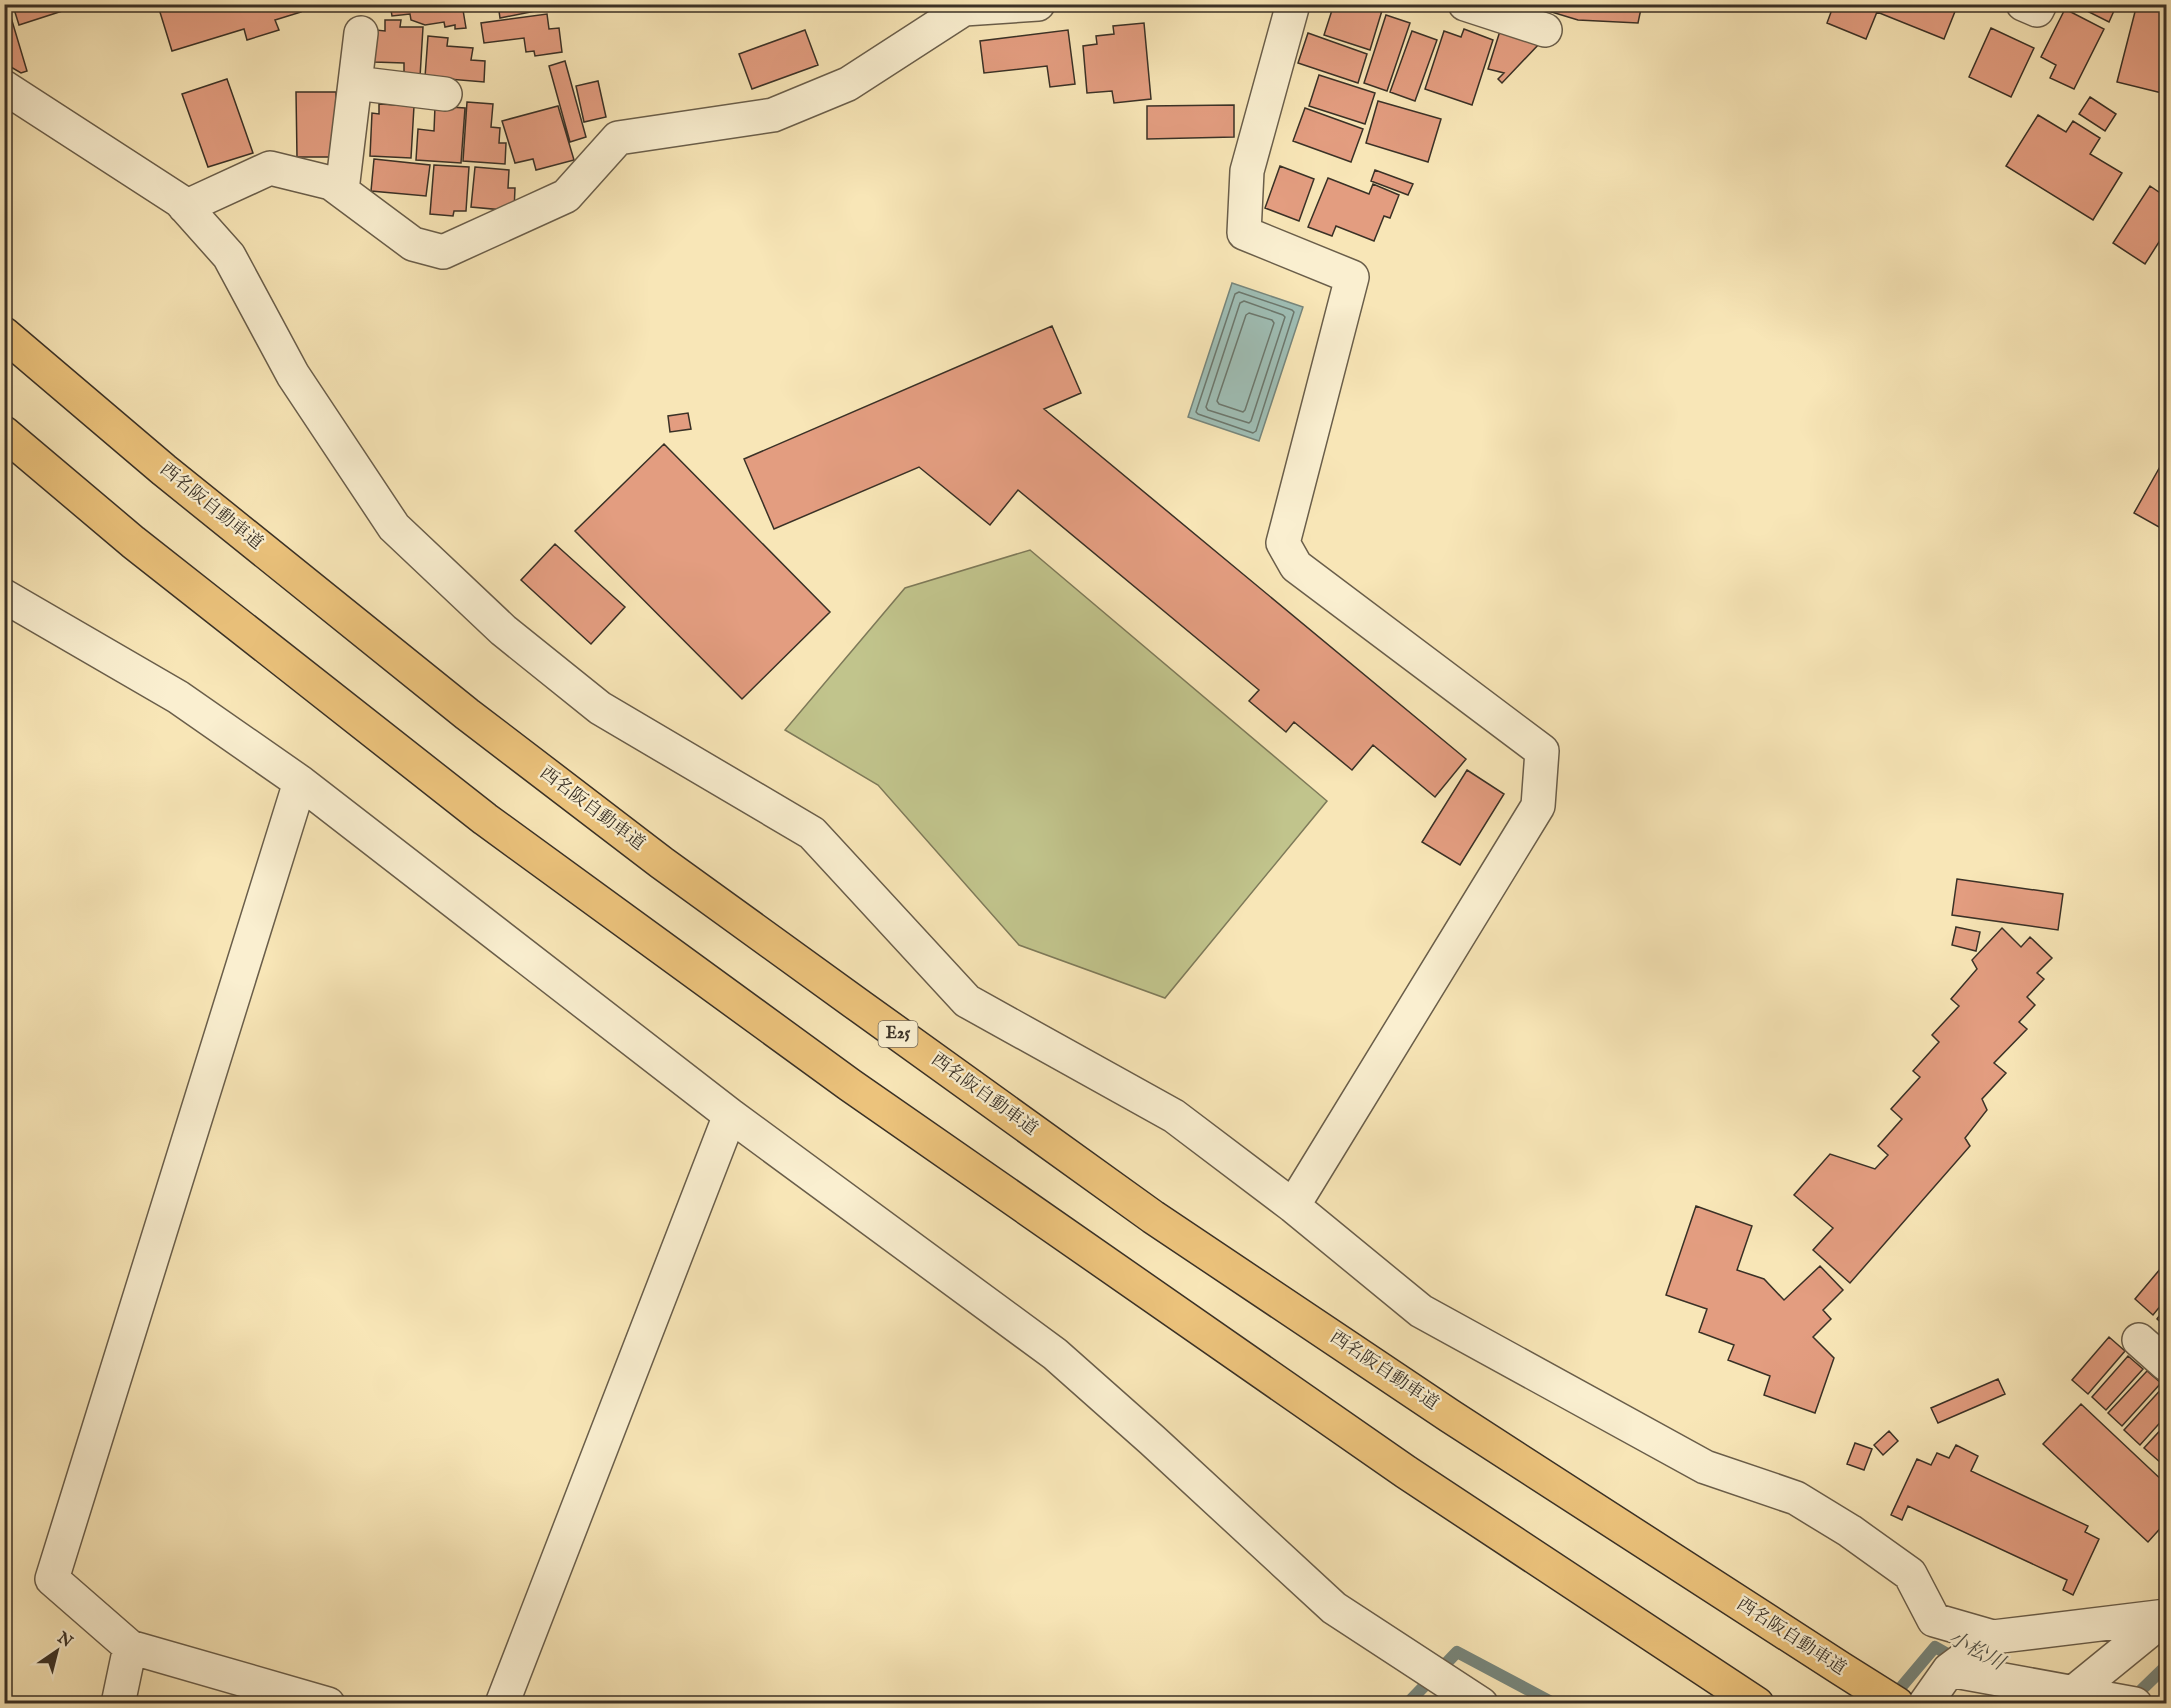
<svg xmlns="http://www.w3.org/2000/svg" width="2171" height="1708" font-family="'IM FELL English','Noto Serif JP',serif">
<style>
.green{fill:#c1c48c;stroke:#7e7a59;stroke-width:1.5}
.water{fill:#9fbeb5;stroke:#77867c;stroke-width:1.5}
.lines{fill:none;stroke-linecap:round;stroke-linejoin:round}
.shore{stroke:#6c786e;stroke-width:1.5}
.stream{stroke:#77867c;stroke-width:12}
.building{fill:#e39d80;stroke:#3a3126;stroke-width:1.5}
.minor-casing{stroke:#6a5e4a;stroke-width:36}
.highway-casing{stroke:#3a3126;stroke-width:36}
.minor{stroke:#faefd0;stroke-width:33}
.highway{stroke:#ecc37c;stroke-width:33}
.labels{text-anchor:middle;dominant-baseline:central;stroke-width:4.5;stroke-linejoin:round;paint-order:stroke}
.shield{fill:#faefd0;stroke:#746a59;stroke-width:1.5}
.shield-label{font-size:16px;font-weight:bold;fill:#3a3126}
.street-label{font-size:18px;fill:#3a3126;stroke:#faefd0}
.water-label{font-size:20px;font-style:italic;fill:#53544a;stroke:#faefd0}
</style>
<rect width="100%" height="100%" fill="#f8e6b7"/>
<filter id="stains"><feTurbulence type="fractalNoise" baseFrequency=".00333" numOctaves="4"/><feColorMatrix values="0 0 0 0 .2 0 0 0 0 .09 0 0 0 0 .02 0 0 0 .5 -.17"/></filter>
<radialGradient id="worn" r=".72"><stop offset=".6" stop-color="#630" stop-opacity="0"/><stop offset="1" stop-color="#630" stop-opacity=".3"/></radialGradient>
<path class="green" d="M1030,550l297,251 -162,197 -146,-53 -141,-160 -93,-55 120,-142z"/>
<path class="water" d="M1232,283l71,24 -44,134 -71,-24z"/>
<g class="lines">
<path class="shore" d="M1239,292l53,18 2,2 -38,119 -3,2 -55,-19 -2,-2 39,-118z
M1244,301l39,14 2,2 -34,104 -2,2 -41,-13 -2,-3 34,-104z
M1249,313l23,7 2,3 -29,87 -2,2 -24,-8 -2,-3 29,-86z"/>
<path class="stream" d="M2011,1693l19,11
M1892,1698l43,-51 23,13
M2130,1701l36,-35
M1407,1704l50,-52 98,52"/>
</g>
<path class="building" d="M4,4h3l20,67 -6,2 -17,-10z
M18,4h66l-65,21 -6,-19z
M173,4h126l2,8 -26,8 4,10 -32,10 -3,-11 -72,22 -13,-42z
M390,4h72l4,24 -11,1v-4l-10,2 -1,-5 -19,3 -14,-5 -1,-6 -18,2z
M498,4h53v4l-51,10z
M1334,4h50l-14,46 -46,-15z
M1547,4h95l-4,19 -60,-3 -33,-10z
M1834,4h124l-14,35 -67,-27 -11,27 -39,-16z
M2073,4h44l-8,18z
M2137,4h29v90l-49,-12z
M2065,9l39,20 -30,60 -24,-11 6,-13 -15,-8z
M547,14l2,15 10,-1 3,24 -27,4 -1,-5 -8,1 -2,-14 -40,5 -3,-20z
M1386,15l24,8 -23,68 -23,-8z
M385,20h16l-1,7h23l-3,50 -16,-1v-13l-30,-1 2,-32 9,1z
M1144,23l7,76 -37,4 -2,-12 -25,2 -4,-47 14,-2 -1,-8 18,-2 -1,-8z
M1991,28l43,20 -23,49 -42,-20z
M1464,29l29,11 -21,65 -47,-16 19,-58 17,6z
M805,30l13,35 -66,24 -13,-35z
M1068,30l7,54 -25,3 -3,-21 -63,7 -4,-32z
M1412,31l25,9 -22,61 -25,-9z
M1500,31l39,13 -37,39 -4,-4 6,-6 -16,-4z
M1308,33l59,21 -9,29 -60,-20z
M428,36l20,2 -1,8 26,2 -2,12 14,1 -1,21 -59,-5z
M565,61l21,76 -16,5 -21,-76z
M1319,75l56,18 -10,31 -56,-18z
M227,79l26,74 -45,14 -26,-73z
M598,81l8,36 -22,5 -8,-36z
M296,92h40v65h-39z
M2090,97l26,17 -11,17 -26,-17z
M1378,101l63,18 -13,43 -62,-19z
M467,102l26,2 -2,23 9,1 -1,15h7l-1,21 -42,-3z
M379,104l35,2 -3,52 -41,-2 2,-43 7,1z
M1234,105v32l-87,2v-33z
M435,106l30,2 -4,55 -45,-3 2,-31 16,2z
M558,106l16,54 -38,10 -3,-11 -18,4 -13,-42z
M1305,108l58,21 -12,33 -58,-21z
M2038,115l28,17 7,-11 27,17 -10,16 32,19 -29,47 -87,-54z
M374,159l56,6 -4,31 -55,-5z
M434,165l35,2 -3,44h-12l-1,5 -23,-2z
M1280,166l34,13 -15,42 -34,-13z
M475,167l34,3 -1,18h7l-1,23 -43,-4z
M1375,170l38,14 -5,11 -37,-14z
M1328,178l41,16 4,-10 26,11 -9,23 -6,-2 -10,25 -38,-15 -4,10 -24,-9z
M2150,186l16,11v34l-21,33 -32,-21z
M1052,326l29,67 -37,16 422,350 -31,38 -62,-52 -21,25 -58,-48 -8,10 -37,-31 10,-11 -241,-200 -28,35 -71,-58 -145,62 -30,-70z
M688,413l3,16 -21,3 -2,-16z
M664,444l166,168 -88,87 -167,-168z
M2166,456v75l-32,-18z
M555,544l70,63 -34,37 -70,-64z
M1467,770l37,24 -44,71 -38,-23z
M1957,879l106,15 -5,36 -106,-15z
M1956,927l24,5 -4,19 -24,-6z
M2002,928l19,19 9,-10 22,21 -15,15 7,6 -17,18 8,8 -16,17 8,7 -33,34 12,10 -24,26 5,11 -22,28 5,8 -120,137 -37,-33 20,-22 -39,-33 36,-41 45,15 13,-14 -10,-9 24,-27 -11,-10 29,-32 -7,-6 26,-29 -7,-7 27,-29 -8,-7 26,-30 -5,-9z
M1696,1206l56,20 -15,44 27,9 20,21 36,-34 23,24 -20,20 8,9 -18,18 21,21 -19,55 -51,-18 6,-19 -42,-16 6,-15 -35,-13 8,-23 -41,-14z
M2166,1262v37l-13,16 -18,-16z
M2166,1307v20l-9,-8z
M2109,1337l16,14 -37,43 -16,-14z
M2128,1356l15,13 -37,41 -14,-13z
M2147,1371l14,12 -39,43 -14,-13z
M1998,1379l7,15 -67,29 -7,-15z
M2164,1386l2,2v28l-26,29 -16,-15z
M2081,1404l85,80v38l-18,20 -105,-98z
M2166,1424v33l-5,6 -17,-15z
M1889,1431l9,10 -15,14 -9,-10z
M1855,1443l17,6 -8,21 -17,-6z
M1956,1445l22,11 -7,15 117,55 -3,6 14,7 -26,56 -10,-5 4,-10 -159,-74 -6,14 -11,-5 26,-56 14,6 6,-12 12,5z"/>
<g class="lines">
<defs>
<path id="minor" d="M952,4l12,5 74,-5
M1465,4l80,26
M2023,4l14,6 3,-6
M355,83l90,11
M4,87l176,114 49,55 64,119 101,152 109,103 97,78 212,125 155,168 207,115 119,90 128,105 284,156 91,31 54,33 60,43 24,46 59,17
M342,190l19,-157
M185,207l85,-39 61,15 82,61 30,8 123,-56 52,-58 155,-23 75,-31 116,-75
M4,596l174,101 122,85 430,333 325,239 97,86 182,168 147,96
M300,782l-248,797 78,68 198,57
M1293,1206l245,-400 4,-55 -246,-185 -13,-23 69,-266 -108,-44 3,-62 46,-167
M2139,1340l27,24
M1949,1670l186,34
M2063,1701l103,-84
M118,1704l12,-57
M502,1704l228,-589
M1925,1704l24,-34 44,-33 173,-21"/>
<path id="highway" d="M4,334l160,136 303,244 195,149 199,144 292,210 297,199 390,252 57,36
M4,433l129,109 352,277 365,266 556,387 351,232"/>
</defs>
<use href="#minor" class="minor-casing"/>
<use href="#highway" class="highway-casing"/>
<use href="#minor" class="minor"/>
<use href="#highway" class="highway"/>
</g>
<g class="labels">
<rect class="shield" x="878.5" y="1021" width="39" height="26" rx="4.5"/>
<g class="shield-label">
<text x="898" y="1034">E25</text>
</g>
<g class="street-label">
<text transform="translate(211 507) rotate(39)">西名阪自動車道</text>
<text transform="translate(592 809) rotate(37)">西名阪自動車道</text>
<text transform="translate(984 1095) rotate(36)">西名阪自動車道</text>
<text transform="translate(1384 1371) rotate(34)">西名阪自動車道</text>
<text transform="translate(1791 1637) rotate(33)">西名阪自動車道</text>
</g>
<g class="water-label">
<text transform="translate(1976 1651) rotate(28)">小松川</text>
</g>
</g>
<rect width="2171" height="1708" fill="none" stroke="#f8e6b7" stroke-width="24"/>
<rect x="6" y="6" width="2159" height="1696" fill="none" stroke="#3a3126" stroke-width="3"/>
<rect x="12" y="12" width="2147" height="1684" fill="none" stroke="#3a3126" stroke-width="1.5"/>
<g transform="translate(57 1651) rotate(35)" stroke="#faefd0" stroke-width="4.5" paint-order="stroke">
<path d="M0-4.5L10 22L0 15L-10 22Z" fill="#3a3126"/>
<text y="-9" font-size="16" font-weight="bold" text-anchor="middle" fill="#3a3126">N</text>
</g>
<rect width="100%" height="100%" filter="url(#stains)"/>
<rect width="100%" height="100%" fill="url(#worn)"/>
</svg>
